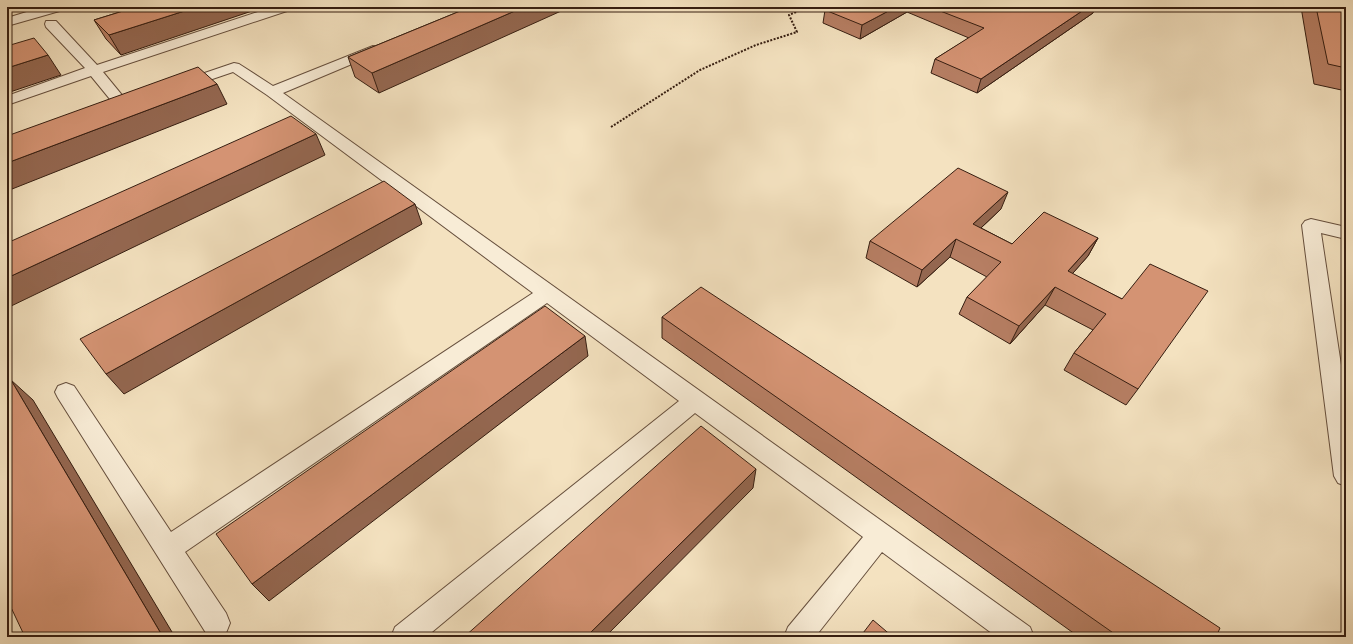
<svg xmlns="http://www.w3.org/2000/svg" width="1353" height="644" font-family="'Gentium Book Plus',serif">
<style>
.lines{fill:none;stroke-linecap:round;stroke-linejoin:round}
.service-casing{stroke:#664f3d;stroke-width:2}
.minor-casing{stroke:#664f3d;stroke-width:2}
.path{stroke:#361e11;stroke-width:2;stroke-dasharray:2 1.5;stroke-linecap:butt}
.service{fill:#f8ecd6;fill-rule:evenodd}
.minor{fill:#f8ecd6;fill-rule:evenodd}
.wall{fill:#b67e63;stroke:#361e11}
.shaded-wall{fill:#946750;stroke:#361e11}
.building{fill:#d49373;stroke:#361e11}
</style>
<rect width="100%" height="100%" fill="#f4e2c0"/>
<filter id="stains"><feTurbulence type="fractalNoise" baseFrequency=".005" numOctaves="4"/><feColorMatrix values="0 0 0 0 .2 0 0 0 0 .09 0 0 0 0 .02 0 0 0 .5 -.17"/></filter>
<radialGradient id="worn" r=".72"><stop offset=".6" stop-color="#630" stop-opacity="0"/><stop offset="1" stop-color="#630" stop-opacity=".3"/></radialGradient>
<g class="lines">
<defs>
<path id="service" d="M273,7h19l-2,3 -187,62 23,28 11,-3 5,1 2,3c-4,7 -18,10 -26,8l-27,-33 -84,29v-9l78,-28 -39,-41 -1,-3 1,-3h10l41,44z
M373,46l5,1 2,3 -2,3 -95,40 747,534 4,10h-37l-115,-85 -67,85h-31l4,-10 75,-90 -168,-124 -269,224h-35l4,-10 284,-226 -132,-98 -362,249 41,61 4,10 -4,10 -10,4 -10,-4 -148,-235 -3,-6 3,-6 8,-3 8,3 97,146 362,-239 -266,-198 -34,-23 -50,17 -5,-1 -2,-3 2,-3 56,-19 5,1 34,22z
M1311,219l35,8v12l-25,-6 25,165v88l-8,-3 -4,-7 -32,-251 3,-4z"/>
<path id="minor" d="M43,7h22l-2,3 -56,16v-8z"/>
</defs>
<use href="#service" class="service-casing"/>
<use href="#minor" class="minor-casing"/>
<path class="path" d="M611,127l89,-57 56,-25 41,-13 -8,-17 19,-8"/>
<use href="#service" class="service"/>
<use href="#minor" class="minor"/>
</g>
<path class="wall" d="M136,7l-15,48 -15,-16 -12,-19z
M470,7l-91,86 -24,-16 -7,-20z
M831,7h165l11,4 86,2 -116,80 -46,-20 4,-14 34,-21 -62,-26 -47,27 -37,-16 2,-13z
M1301,7h45v84l-32,-7z
M1001,209l-20,19 31,16 86,-6 -10,18 -16,18 50,25 16,90 -12,16 -62,-35 10,-17 19,-23 -48,-25 -35,39 -51,-30 8,-17 20,-20 -37,-20 -33,30 -51,-29 4,-17z
M662,317l554,320h-137l-417,-299z"/>
<path class="shaded-wall" d="M197,7h67l-143,48 -12,-20z
M524,7h46l-191,86 -7,-20z
M896,7h13l-2,5 -47,27 2,-14z
M1088,7h8l-3,6 -116,80 4,-14z
M48,55l13,20 -54,18v-25z
M217,84l10,20 -220,87v-28z
M316,134l9,21 -318,153v-30z
M1008,192l-7,17 -35,33 7,-18z
M415,204l7,20 -298,170 -18,-20z
M1098,238l-10,18 -29,33 9,-18z
M956,239l-6,18 -33,30 5,-17z
M1055,287l-10,18 -35,39 9,-18z
M585,336l3,20 -319,245 -17,-17z
M11,380l22,20 142,237h-12z
M756,469l-3,19 -148,149h-19z"/>
<path class="building" d="M136,7h61l-88,28 -15,-15z
M470,7h54l-152,66 -24,-16z
M831,7h65l-34,18 -37,-15z
M930,7h66l11,4 6,-4h75l-107,72 -46,-20 49,-31z
M1316,7h30v61l-18,-4z
M34,38l14,17 -41,13v-22z
M198,67l19,17 -210,79v-27z
M291,116l25,18 -309,144v-35z
M958,168l50,24 -35,32 39,20 32,-32 54,26 -30,33 54,28 28,-35 58,27 -70,98 -64,-36 32,-39 -51,-27 -36,39 -52,-29 34,-35 -45,-23 -34,31 -52,-29z
M384,181l31,23 -309,170 -26,-35z
M701,287l519,341 -4,9h-97l-457,-320z
M545,306l40,30 -333,248 -36,-50z
M11,380l152,257h-138l-18,-38v-217z
M701,426l55,43 -170,168h-122z
M873,620l20,17h-33z"/>
<rect width="1353" height="644" fill="none" stroke="#f4e2c0" stroke-width="24"/>
<rect x="8" y="8" width="1337" height="628" fill="none" stroke="#361e11" stroke-width="2"/>
<rect x="12" y="12" width="1329" height="620" fill="none" stroke="#361e11"/>
<rect width="100%" height="100%" filter="url(#stains)"/>
<rect width="100%" height="100%" fill="url(#worn)"/>
</svg>
